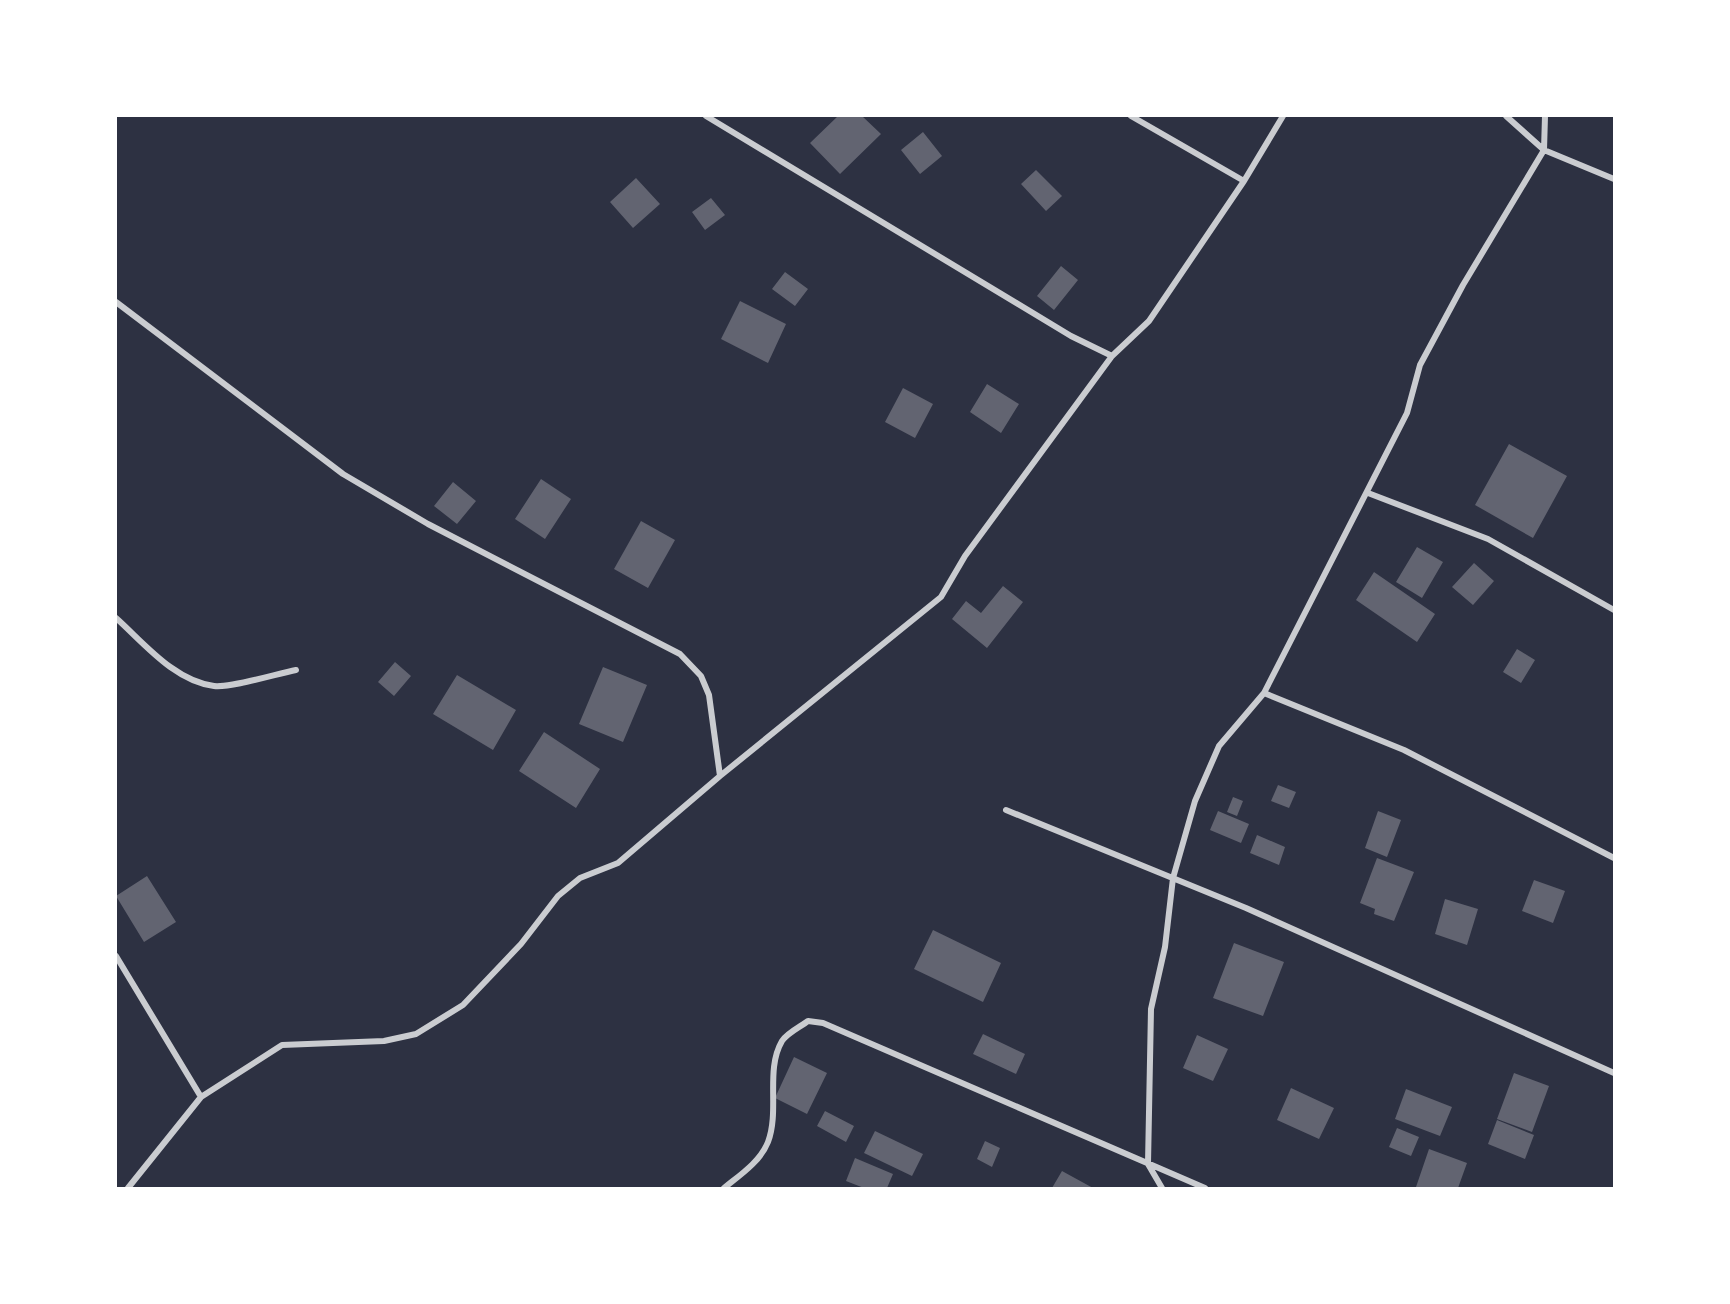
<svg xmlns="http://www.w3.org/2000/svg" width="1730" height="1304" font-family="'Roboto Condensed',sans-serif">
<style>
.building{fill:#626471}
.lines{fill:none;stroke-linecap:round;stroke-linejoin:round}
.minor{stroke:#caccd0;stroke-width:6}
</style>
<rect width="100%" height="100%" fill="#2d3142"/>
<path class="building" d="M838,116h24l19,18 -41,40 -30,-31z
M923,132l19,24 -22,18 -19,-24z
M1036,170l26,26 -16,15 -25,-27z
M636,178l24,26 -27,24 -23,-26z
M711,198l14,17 -20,15 -13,-18z
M1061,266l17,14 -24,30 -17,-14z
M785,272l23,17 -13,17 -23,-17z
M740,301l46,23 -18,39 -47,-24z
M987,384l32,20 -18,29 -31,-21z
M903,388l30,16 -18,34 -30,-16z
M1509,444l58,32 -34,62 -58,-33z
M541,479l30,20 -26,40 -30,-20z
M453,482l23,19 -19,23 -23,-18z
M641,521l34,19 -27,48 -34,-19z
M1417,547l26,15 -21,36 -26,-16z
M1474,563l20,18 -21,24 -21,-18z
M1374,572l61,42 -18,28 -61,-42z
M1003,586l20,16 -36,46 -35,-29 14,-18 15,12z
M1517,649l18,11 -14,23 -18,-11z
M395,662l16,14 -17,20 -16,-14z
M603,667l44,18 -24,57 -44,-18z
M457,675l59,35 -23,40 -60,-36z
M544,732l56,37 -24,39 -57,-37z
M1278,785l18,7 -7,16 -18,-7z
M1233,797l10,4 -6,15 -10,-4z
M1218,811l31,13 -8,19 -31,-13z
M1378,811l23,9 -14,37 -22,-9z
M1257,835l28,12 -6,18 -29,-12z
M1377,858l37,14 -20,49 -20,-7 1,-5 -15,-6z
M147,876l29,46 -32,20 -28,-46z
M1534,880l31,11 -12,32 -31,-12z
M1445,899l33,10 -11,36 -32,-11z
M933,930l68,33 -18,39 -69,-33z
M1234,943l50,19 -21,54 -50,-18z
M983,1034l42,20 -9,20 -43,-20z
M1197,1035l31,14 -15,32 -30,-13z
M794,1057l33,16 -20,41 -32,-16z
M1514,1073l35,13 -17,46 -35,-13z
M1291,1088l43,20 -15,31 -42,-19z
M1406,1089l46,18 -12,29 -45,-17z
M825,1111l29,15 -8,16 -29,-16z
M1497,1120l37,15 -9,24 -37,-15z
M1397,1128l22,9 -8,19 -22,-9z
M875,1131l48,23 -11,22 -48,-23z
M985,1141l15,7 -8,19 -15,-8z
M1429,1149l38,14 -9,25 -42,-1z
M855,1158l38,16 -6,14h-23l-18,-7z
M1062,1171l31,17h-41z"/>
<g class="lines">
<path class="minor" d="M706,116l365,220 41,20
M1131,116l113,65
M1506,116l38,34 70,29
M116,302l227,172 85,50 252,130 21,22 8,19 11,81
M1368,493l120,46 126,71
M116,618c27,24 58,63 98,68 17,2 62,-12 82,-16
M1264,693l140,57 210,108
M1006,810l240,98 368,165
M116,956l85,141
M128,1188l73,-91 81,-52 102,-4 32,-7 47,-29 58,-61 37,-48 22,-18 38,-15 102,-87 221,-179 24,-41 147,-200 37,-35 95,-140 39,-65
M724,1188c16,-13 36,-26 44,-46 12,-32 -3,-72 14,-101 5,-8 18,-14 26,-20l15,2 382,165
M1162,1188l-14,-24 3,-155 14,-62 8,-69 22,-77 24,-55 45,-53 143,-280 13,-48 43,-80 81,-135 1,-34"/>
</g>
<rect width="1730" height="1304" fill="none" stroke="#ffffff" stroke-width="234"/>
</svg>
